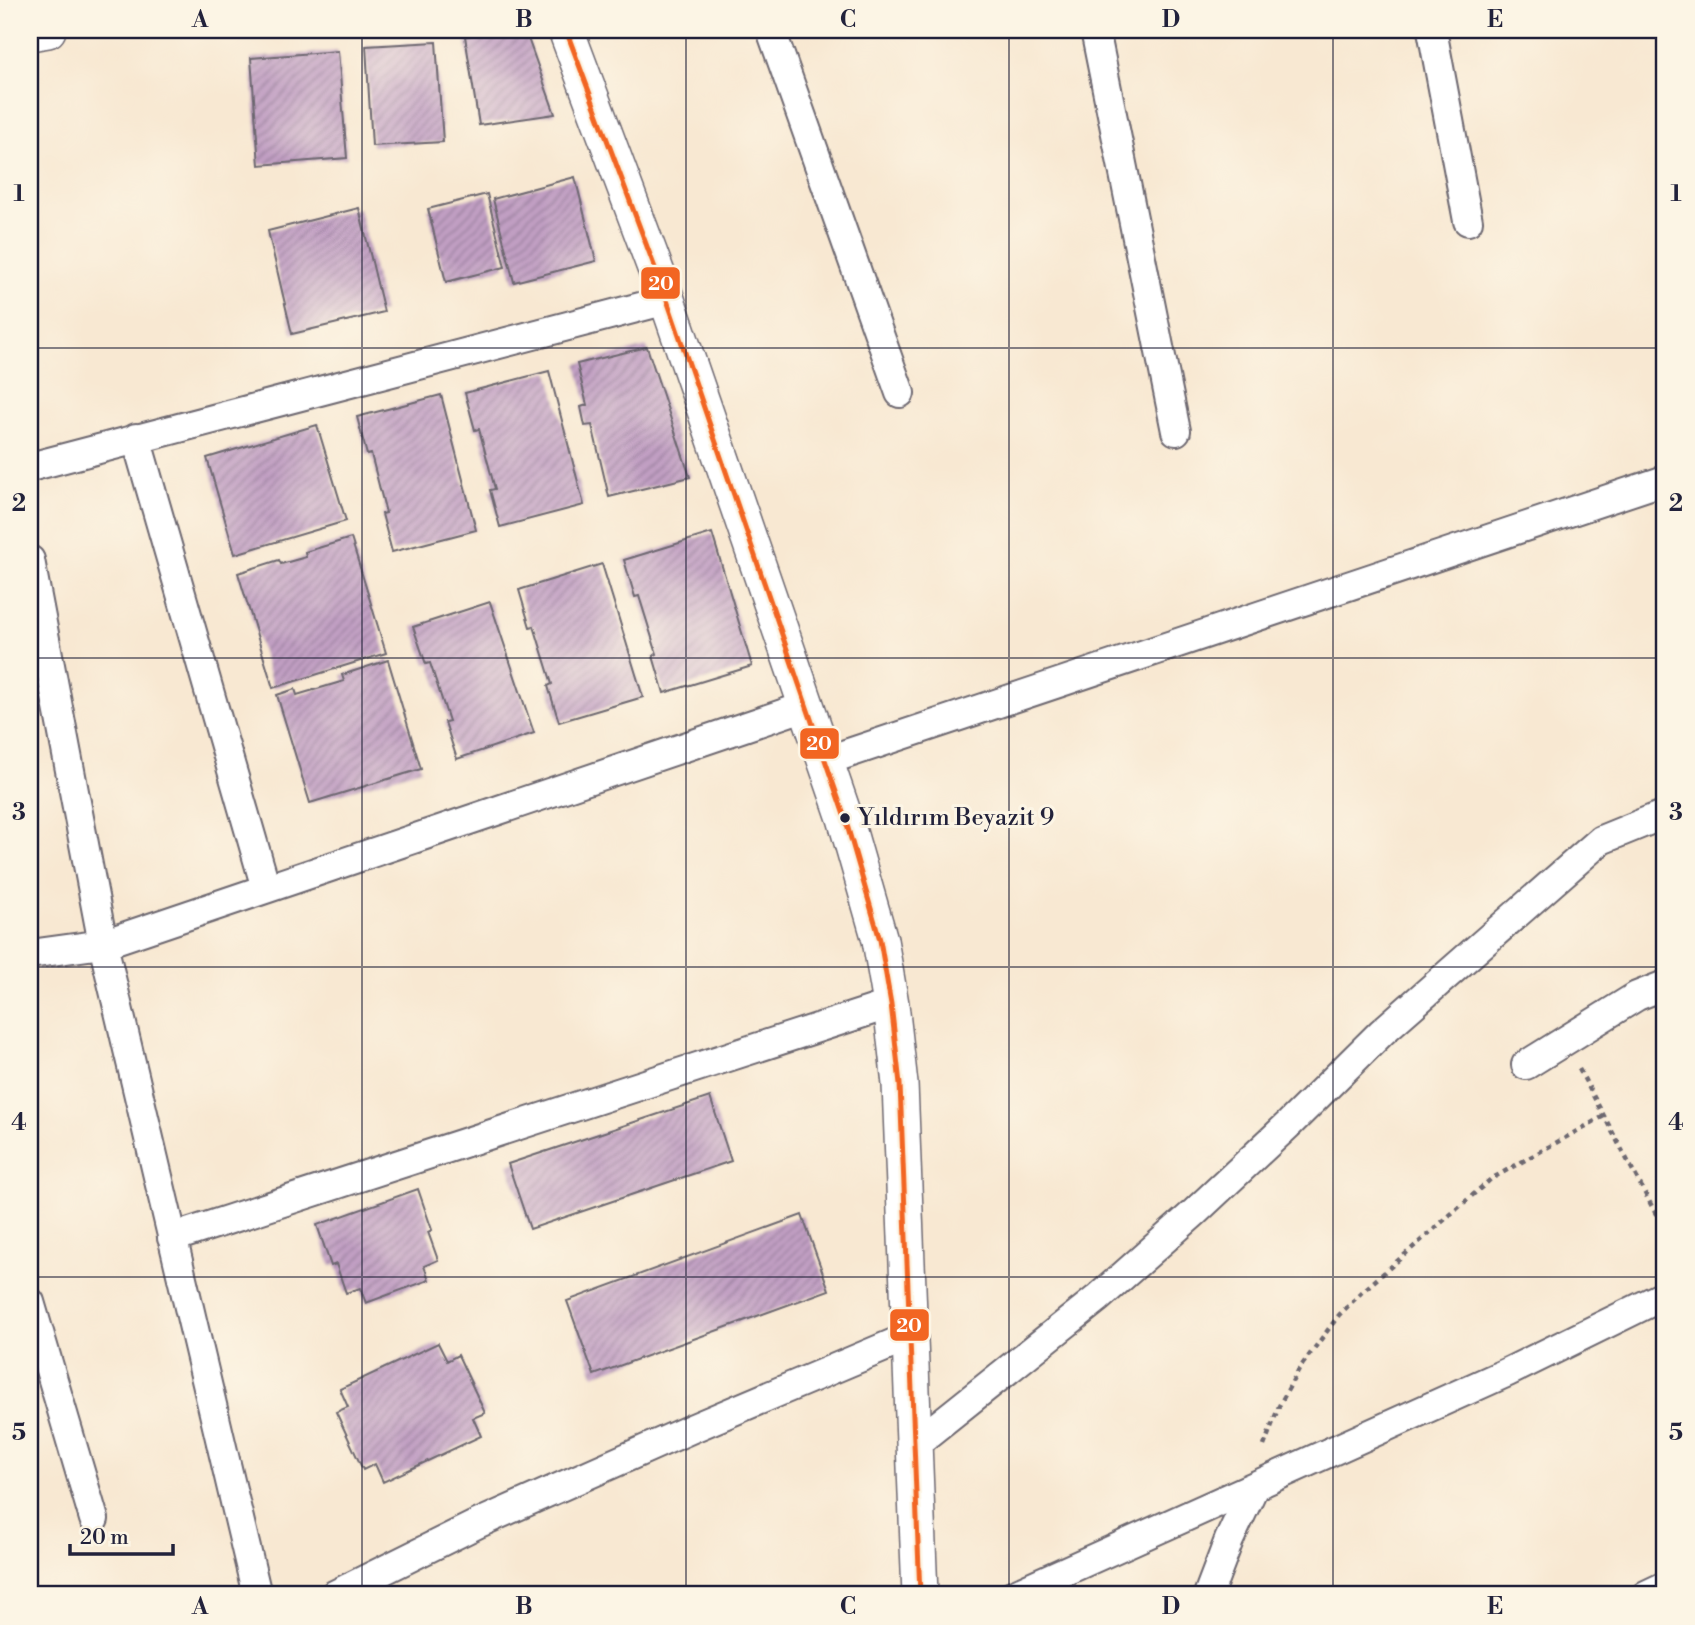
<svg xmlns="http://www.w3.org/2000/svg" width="1695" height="1625" font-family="'Libre Bodoni',serif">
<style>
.building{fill:url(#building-hatch)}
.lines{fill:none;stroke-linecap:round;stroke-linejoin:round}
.minor-casing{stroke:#6d6770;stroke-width:32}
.tertiary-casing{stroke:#6d6770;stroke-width:38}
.path{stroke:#6d6770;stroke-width:4.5;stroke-dasharray:5 5;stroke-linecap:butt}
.minor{stroke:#fff;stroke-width:28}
.tertiary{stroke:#fff;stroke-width:35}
.bus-1-casing{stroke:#fcf5e5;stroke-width:10}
.bus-1{stroke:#f26522;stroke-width:5}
.grid{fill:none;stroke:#22223b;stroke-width:2;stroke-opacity:0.55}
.bus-dot{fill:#22223b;stroke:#fcf5e5;stroke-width:2.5}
.labels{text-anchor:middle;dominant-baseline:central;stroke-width:6;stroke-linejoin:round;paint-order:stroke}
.bus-label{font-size:24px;fill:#22223b;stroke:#fcf5e5;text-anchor:start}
.line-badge{stroke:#fcf5e5;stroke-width:2.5}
.badge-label{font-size:19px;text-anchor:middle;font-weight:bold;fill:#fff}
.neatline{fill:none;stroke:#22223b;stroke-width:2.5}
.grid-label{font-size:23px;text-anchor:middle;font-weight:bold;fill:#22223b}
</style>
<defs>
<pattern id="building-hatch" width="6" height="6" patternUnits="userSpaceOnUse" patternTransform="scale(1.75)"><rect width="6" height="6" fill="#c19fc3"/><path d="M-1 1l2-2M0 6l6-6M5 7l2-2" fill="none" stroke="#9c81a0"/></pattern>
</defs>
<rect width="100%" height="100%" fill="#fcf5e5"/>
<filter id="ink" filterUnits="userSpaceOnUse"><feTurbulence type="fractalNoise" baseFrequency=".0143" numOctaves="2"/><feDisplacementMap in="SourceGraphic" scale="14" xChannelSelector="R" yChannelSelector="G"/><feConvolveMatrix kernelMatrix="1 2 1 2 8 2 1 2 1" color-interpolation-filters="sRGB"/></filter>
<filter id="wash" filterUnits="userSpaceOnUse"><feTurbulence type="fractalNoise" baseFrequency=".00686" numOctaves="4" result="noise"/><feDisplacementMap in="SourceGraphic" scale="28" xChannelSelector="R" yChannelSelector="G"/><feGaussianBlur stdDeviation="1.57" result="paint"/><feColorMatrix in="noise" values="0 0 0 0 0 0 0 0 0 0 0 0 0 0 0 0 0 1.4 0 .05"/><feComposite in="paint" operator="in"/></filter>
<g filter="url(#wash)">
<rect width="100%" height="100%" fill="#f8e8d2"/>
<g id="blocks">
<path class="building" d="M511,30h14l30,84 -76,11 -14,-89z
M436,42l7,100 -71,4 -6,-100z
M338,51l9,107 -88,7 -8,-107z
M575,177l21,84 -82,21 -21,-83z
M487,194l18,73 -59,15 -18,-73z
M359,208l25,104 -92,22 -24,-103z
M647,347l43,130 -81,20 -17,-72 -7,1 -4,-19 6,-2 -10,-41z
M549,371l35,134 -84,22 -10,-37 5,-1 -16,-60 -4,1 -10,-37z
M441,395l35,135 -84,22 -10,-38 4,-1 -15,-59 -4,1 -10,-38z
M317,425l29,96 -111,33 -28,-96z
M712,533l40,133 -88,27 -11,-37 4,-2 -18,-58 -4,1 -11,-37z
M351,538l35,115 -113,35 -35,-115 41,-13 2,4 25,-7 -1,-5z
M602,564l41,133 -84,25 -11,-36 4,-2 -18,-58 -4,1 -11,-37z
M490,602l44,131 -77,26 -12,-37 4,-1 -19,-58 -4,1 -13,-37z
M388,660l33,109 -111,34 -33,-108 18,-6 2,6 47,-14 -2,-6z
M710,1097l21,64 -201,68 -22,-65z
M418,1189l14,41 -4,2 10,28 -14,6 5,14 -63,23 -6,-15 -14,5 -10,-29 -5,2 -14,-41z
M802,1215l27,75 -235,85 -27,-74z
M438,1343l9,18 11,-6 27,58 -12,5 8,18 -98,46 -8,-18 -12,6 -27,-58 12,-5 -8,-18z"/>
</g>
</g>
<g filter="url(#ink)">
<use href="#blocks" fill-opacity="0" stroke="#6d6770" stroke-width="2"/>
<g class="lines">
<defs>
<path id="minor" d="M771,30l129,363
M1095,30l81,401
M1432,30l36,191
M136,438l130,450
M30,467l637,-167
M30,560l73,384 154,651
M825,761l840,-281
M30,954l73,-10 703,-238
M1526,1065l111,-69 28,-11
M172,1238l719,-234
M30,1302l64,217
M915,1444l183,-146 97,-86 95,-89 92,-91 219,-192 64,-26
M334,1595l143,-71 216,-96 218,-92
M1012,1595l496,-223 157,-77
M1208,1595l21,-55 25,-53
M1646,1595l19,-9"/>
<path id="tertiary" d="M566,30l101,270 178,518 35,122 11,64 9,80 20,511
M30,33l18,-3"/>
</defs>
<use href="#minor" class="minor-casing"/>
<use href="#tertiary" class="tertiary-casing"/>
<path class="path" d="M1579,1069l86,162
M1264,1446l15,-40 20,-37 40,-54 23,-23 129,-113 113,-63"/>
<use href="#minor" class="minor"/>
<use href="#tertiary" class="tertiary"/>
<defs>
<path id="bus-1" d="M566,30l101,270 178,518 35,122 11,64 9,80 20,511"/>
</defs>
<use href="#bus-1" class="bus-1-casing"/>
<use href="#bus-1" class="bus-1"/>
</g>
</g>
<path class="grid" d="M362,30v1565M686,30v1565M1009,30v1565M1333,30v1565M30,348h1635M30,658h1635M30,967h1635M30,1277h1635"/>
<circle class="bus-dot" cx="845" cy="818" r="6"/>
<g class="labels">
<g class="bus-label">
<text x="858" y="818">Yıldırım Beyazit 9</text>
</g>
</g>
<g class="line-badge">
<rect x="640" y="266" width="41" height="34" rx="7" fill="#f26522"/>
<rect x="799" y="727" width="41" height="33" rx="7" fill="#f26522"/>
<rect x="889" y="1308" width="41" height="34" rx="7" fill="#f26522"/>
</g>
<g class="badge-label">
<text x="661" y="290">20</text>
<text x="819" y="750">20</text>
<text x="909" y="1332">20</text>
</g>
<rect width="1695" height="1625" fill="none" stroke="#fcf5e5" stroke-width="77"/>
<path d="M70 1544v10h103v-10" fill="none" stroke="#22223b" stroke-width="3.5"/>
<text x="80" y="1544" font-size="21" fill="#22223b" stroke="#fcf5e5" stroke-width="5" paint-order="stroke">20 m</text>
<rect x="38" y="38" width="1618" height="1548" class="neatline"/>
<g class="grid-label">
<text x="200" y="27">A</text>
<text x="524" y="27">B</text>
<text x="848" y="27">C</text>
<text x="1171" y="27">D</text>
<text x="1495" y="27">E</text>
<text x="19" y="201">1</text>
<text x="1676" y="201">1</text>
<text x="19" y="511">2</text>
<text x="1676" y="511">2</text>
<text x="19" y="820">3</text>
<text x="1676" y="820">3</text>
<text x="19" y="1130">4</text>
<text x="1676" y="1130">4</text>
<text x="19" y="1440">5</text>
<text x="1676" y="1440">5</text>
<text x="200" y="1614">A</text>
<text x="524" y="1614">B</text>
<text x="848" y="1614">C</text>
<text x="1171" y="1614">D</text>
<text x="1495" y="1614">E</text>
</g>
</svg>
